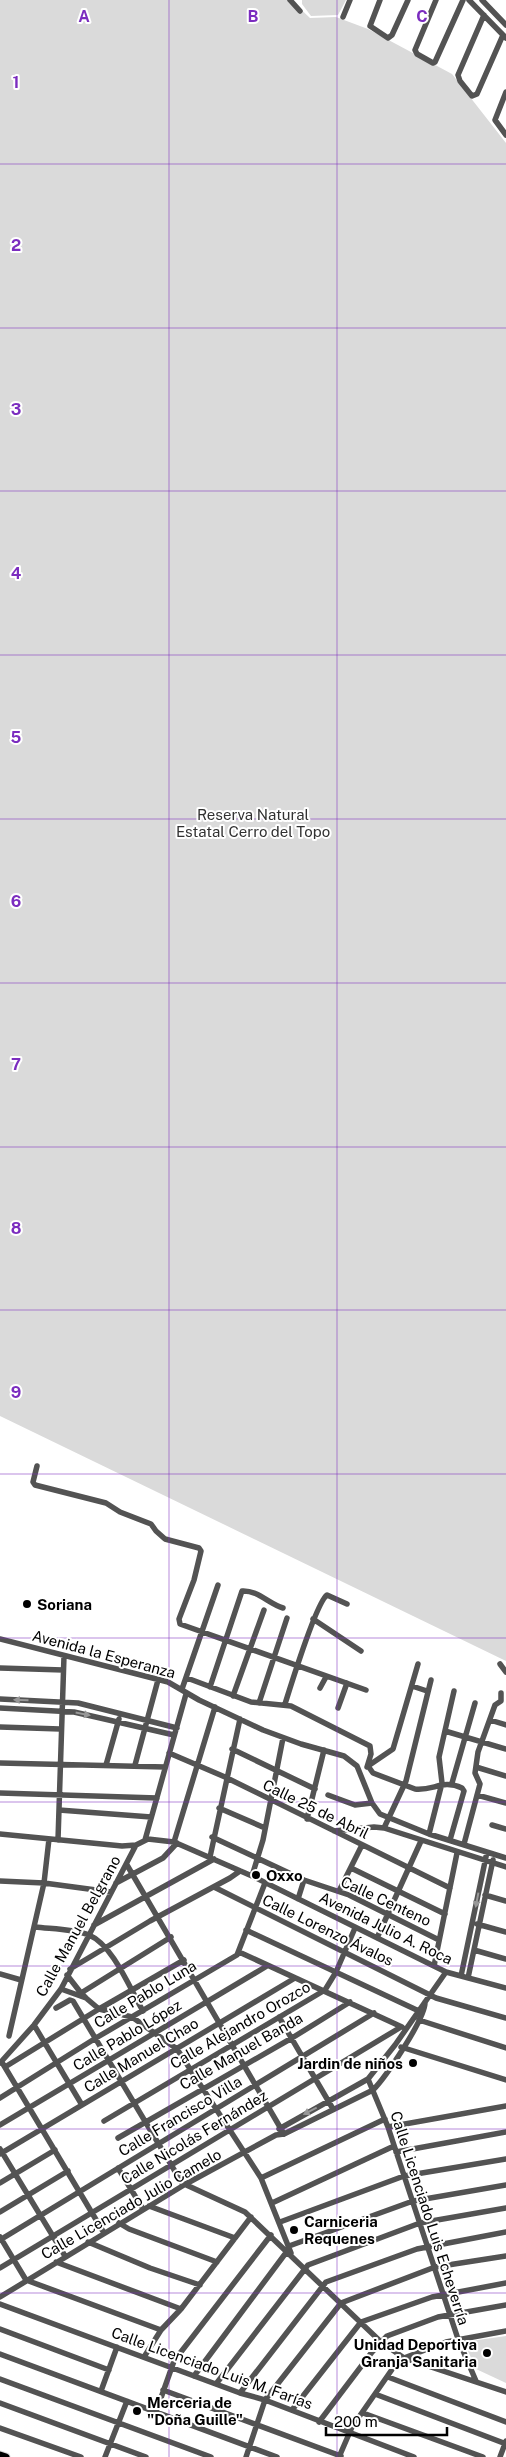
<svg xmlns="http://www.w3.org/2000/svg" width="506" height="2457" font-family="'Public Sans',sans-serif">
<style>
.green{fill:#dadada}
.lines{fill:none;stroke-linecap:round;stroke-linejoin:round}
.major-casing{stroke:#dbdbdb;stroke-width:9}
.minor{stroke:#535353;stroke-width:5.5}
.major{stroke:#000;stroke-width:7}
.oneway{fill:#989898}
.grid{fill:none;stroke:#7b2cbf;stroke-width:1;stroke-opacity:0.55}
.poi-dot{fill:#000;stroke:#fff;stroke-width:2}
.labels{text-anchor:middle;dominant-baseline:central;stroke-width:4;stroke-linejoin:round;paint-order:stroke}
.park-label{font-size:15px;fill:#313131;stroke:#fff}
.poi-label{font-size:15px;font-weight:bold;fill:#000;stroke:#fff;text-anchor:start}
.street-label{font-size:15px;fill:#000;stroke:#fff}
.grid-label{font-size:16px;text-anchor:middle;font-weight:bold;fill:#7b2cbf;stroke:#fff;stroke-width:4;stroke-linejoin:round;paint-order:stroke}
</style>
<rect width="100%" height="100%" fill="#fff"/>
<path class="green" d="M0,0h291l19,18 26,-1 32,12 84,45 54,69v1518l-506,-245z
M302,0h44l-8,15 -27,1 -9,-12z
M506,2336v47l-30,-14 -12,-27z"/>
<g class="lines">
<defs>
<path id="major" d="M0,2455l6,2"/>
</defs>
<use href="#major" class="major-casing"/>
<path class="minor" d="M290,0l10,11
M380,0l-10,26 18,12 4,-3 16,-35
M436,0l-21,50 2,4 16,9 2,-1 28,-62
M469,0l37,38
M482,0l24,25
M484,15l-26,60 2,6 12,15 5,-2 26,-59
M343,17l7,-17
M506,92l-11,28 11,15
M37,1466l-4,16 2,3 71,18 14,9 31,12 5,7 9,8 34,9 2,3 -7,29 -15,39 1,5 186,66
M313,1619l48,32
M0,1639l168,43 31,18 64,30 38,14 43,12 13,10 15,37 8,11 49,20 77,24
M418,1664l-25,85 -25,17 5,7 42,16c19,2 27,-10 47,-1l2,3 -14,49
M500,1664l6,8
M0,1668l63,2
M187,1678l64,24 40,4 79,40 1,8 -4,13
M412,1686l15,5
M210,1687l32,-96c16,-1 27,13 41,17
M320,1688l6,-11
M182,1689l36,-104
M233,1696l31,-86
M0,1699l78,4 99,25
M259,1703l28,-85
M285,1704c6,-19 31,-101 42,-109l20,9
M0,1708l74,4 100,23
M338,1708l9,-25
M490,1720l16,5
M0,1727l60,2
M445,1731l61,18
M232,1749l83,40
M169,1753l56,24 225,111
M0,1763l165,4
M106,1765l13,-46
M135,1765l23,-85
M476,1767l30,9
M452,1783l23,-80
M0,1793l157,5
M328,1795l27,10 17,-2
M477,1795l29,8
M219,1808l46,20
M59,1810l92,7
M307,1819l17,-69
M492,1825l14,4
M384,1828l22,-47 25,-101
M334,1831l40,-4 10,1 122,39
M0,1834l122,12 14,-1 12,-6 26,3 78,34 194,96 60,16
M429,1834l13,-51 -3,-26 15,-66
M212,1837l92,43 45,15 90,45
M58,1840l6,-184
M145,1840l41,-146
M174,1842l41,-135
M464,1844l16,-60 -5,-11 3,-21 17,-47 6,-4v-8
M210,1857l30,-138
M127,1865l157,269
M351,1868l94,46
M252,1876l11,-36 20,-102
M0,1881l44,2 67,9
M116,1883l47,-25 14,-15
M214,1887l222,111 70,20
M339,1891l23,-46
M485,1895l21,6
M298,1899l6,-19
M477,1924l29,8
M94,1925l120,-66
M35,1927c17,2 38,2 54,8 24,10 41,54 54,76
M246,1930l175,82
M377,1938l44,-97
M474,1950l32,9
M239,1952l163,75
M434,1966l23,-113
M70,1969l80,-48 80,-43 10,-7
M0,1974l21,6
M67,1975l14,18
M461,1976l26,-124
M468,1978l25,-118
M61,1989l25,9 13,11 33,8 45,32 84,129 30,75
M86,1998l-5,-5 90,-56
M56,2008l14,-8 3,1 109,182 63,29 136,130 23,16 102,34
M279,2017l54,92
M419,2020l87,28
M34,2025l48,80
M9,2036l35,-153 5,-44
M401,2047l105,33
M0,2063l34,-38 27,-36 75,-144
M3,2064l101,169
M5,2067l94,-58 85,-49
M368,2079l20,48 70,212 18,42
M0,2098l96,-60 141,-83 28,-72
M104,2121l221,-131 11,-18 19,-44
M0,2125l267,-159
M388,2127l118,-21
M279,2129l89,-50 27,-34 51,-73
M118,2138l174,-100 58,-36
M0,2149l65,107
M396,2152l110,-20
M0,2154l295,-176
M118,2168l25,41
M261,2178l124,-59
M0,2183l55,-33
M272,2203l122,-57
M149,2206l86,32
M0,2212l68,-41
M280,2222l124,-46 102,-17
M119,2223l10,6 88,33
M0,2237l26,43 135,50
M0,2240l374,-227
M88,2242l62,26 50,17
M289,2246l124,-45 93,-16
M56,2262l125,47
M0,2268l401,-241
M0,2297l184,-112 92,-50 8,-1 89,-44c12,-12 53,-72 52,-88
M0,2304l240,89 25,7 149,57
M0,2329l109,41
M0,2354l277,103
M144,2357l17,-27 20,-21 70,-92
M194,2376l94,-126
M388,2377l118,45
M0,2379l211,78
M216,2384l92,-119 112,-42 86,-15
M163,2390l178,66
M101,2391l16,-44
M240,2393l86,-111 91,-33 89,-17
M375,2394l131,50
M0,2403l146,54
M292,2410l69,-88 71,-25 74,-14
M156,2412l18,-51 97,-126
M363,2413l120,44
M319,2422l53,-70 15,-16 51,-19 68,-12
M0,2428l81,29
M105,2457l22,-56
M246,2457l19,-57 76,-97 94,-36 71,-11
M339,2457l13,-30 41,-59 11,-10 42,-16 60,-11
M500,2457l6,-16"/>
<use href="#major" class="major"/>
</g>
<defs><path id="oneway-solid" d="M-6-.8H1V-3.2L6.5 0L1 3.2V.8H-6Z" transform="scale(1.25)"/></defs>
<g class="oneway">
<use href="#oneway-solid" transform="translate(21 1700) rotate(-178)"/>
<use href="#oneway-solid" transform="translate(83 1714) rotate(11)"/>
<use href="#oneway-solid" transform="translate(477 1900) rotate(101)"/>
<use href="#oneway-solid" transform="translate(310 2111) rotate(153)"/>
</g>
<path class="grid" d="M169,0v2457M337,0v2457M0,164h506M0,328h506M0,491h506M0,655h506M0,819h506M0,983h506M0,1147h506M0,1310h506M0,1474h506M0,1638h506M0,1802h506M0,1966h506M0,2129h506M0,2293h506"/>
<g class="poi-dot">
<circle cx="27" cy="1604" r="5"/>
<circle cx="256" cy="1875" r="5"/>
<circle cx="413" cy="2063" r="5"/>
<circle cx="294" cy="2230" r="5"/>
<circle cx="487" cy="2353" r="5"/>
<circle cx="137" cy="2411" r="5"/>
</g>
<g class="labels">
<g class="park-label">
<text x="253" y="814">Reserva Natural<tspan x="253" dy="17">Estatal Cerro del Topo</tspan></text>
</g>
<g class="poi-label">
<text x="37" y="1604">Soriana</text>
<text x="266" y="1875">Oxxo</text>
<text x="403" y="2063" text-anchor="end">Jardin de niños</text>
<text x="304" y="2221">Carniceria<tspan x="304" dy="17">Requenes</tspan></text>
<text x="477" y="2344" text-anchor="end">Unidad Deportiva<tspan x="477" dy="17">Granja Sanitaria</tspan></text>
<text x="147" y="2402">Merceria de<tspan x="147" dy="17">"Doña Guille"</tspan></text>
</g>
<g class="street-label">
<text transform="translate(104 1654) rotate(15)">Avenida la Esperanza</text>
<text transform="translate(316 1809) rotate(26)">Calle 25 de Abril</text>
<text transform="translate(386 1901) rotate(25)">Calle Centeno</text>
<text transform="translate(78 1926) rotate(-61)">Calle Manuel Belgrano</text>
<text transform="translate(386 1928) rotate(26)">Avenida Julio A. Roca</text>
<text transform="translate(328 1930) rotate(26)">Calle Lorenzo Ávalos</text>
<text transform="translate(145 1994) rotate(-31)">Calle Pablo Luna</text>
<text transform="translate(240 2025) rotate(-30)">Calle Alejandro Orozco</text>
<text transform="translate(127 2035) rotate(-31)">Calle Pablo López</text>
<text transform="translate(241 2051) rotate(-30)">Calle Manuel Banda</text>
<text transform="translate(141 2055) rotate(-31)">Calle Manuel Chao</text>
<text transform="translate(180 2116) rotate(-31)">Calle Francisco Villa</text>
<text transform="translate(194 2137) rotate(-31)">Calle Nicolás Fernández</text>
<text transform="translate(131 2204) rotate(-30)">Calle Licenciado Julio Camelo</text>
<text transform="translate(430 2218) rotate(72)">Calle Licenciado Luis Echeverría</text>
<text transform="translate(212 2368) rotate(20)">Calle Licenciado Luis M. Farías</text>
</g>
</g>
<g class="grid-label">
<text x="84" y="22">A</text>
<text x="253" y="22">B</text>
<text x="422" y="22">C</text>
<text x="16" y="88">1</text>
<text x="16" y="251">2</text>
<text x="16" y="415">3</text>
<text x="16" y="579">4</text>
<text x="16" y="743">5</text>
<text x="16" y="907">6</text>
<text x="16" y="1070">7</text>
<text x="16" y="1234">8</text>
<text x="16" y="1398">9</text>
</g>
<path d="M326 2427v8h121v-8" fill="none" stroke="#000000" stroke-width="2.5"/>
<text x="334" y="2427" font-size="15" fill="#000000" stroke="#ffffff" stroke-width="4" paint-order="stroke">200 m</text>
</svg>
